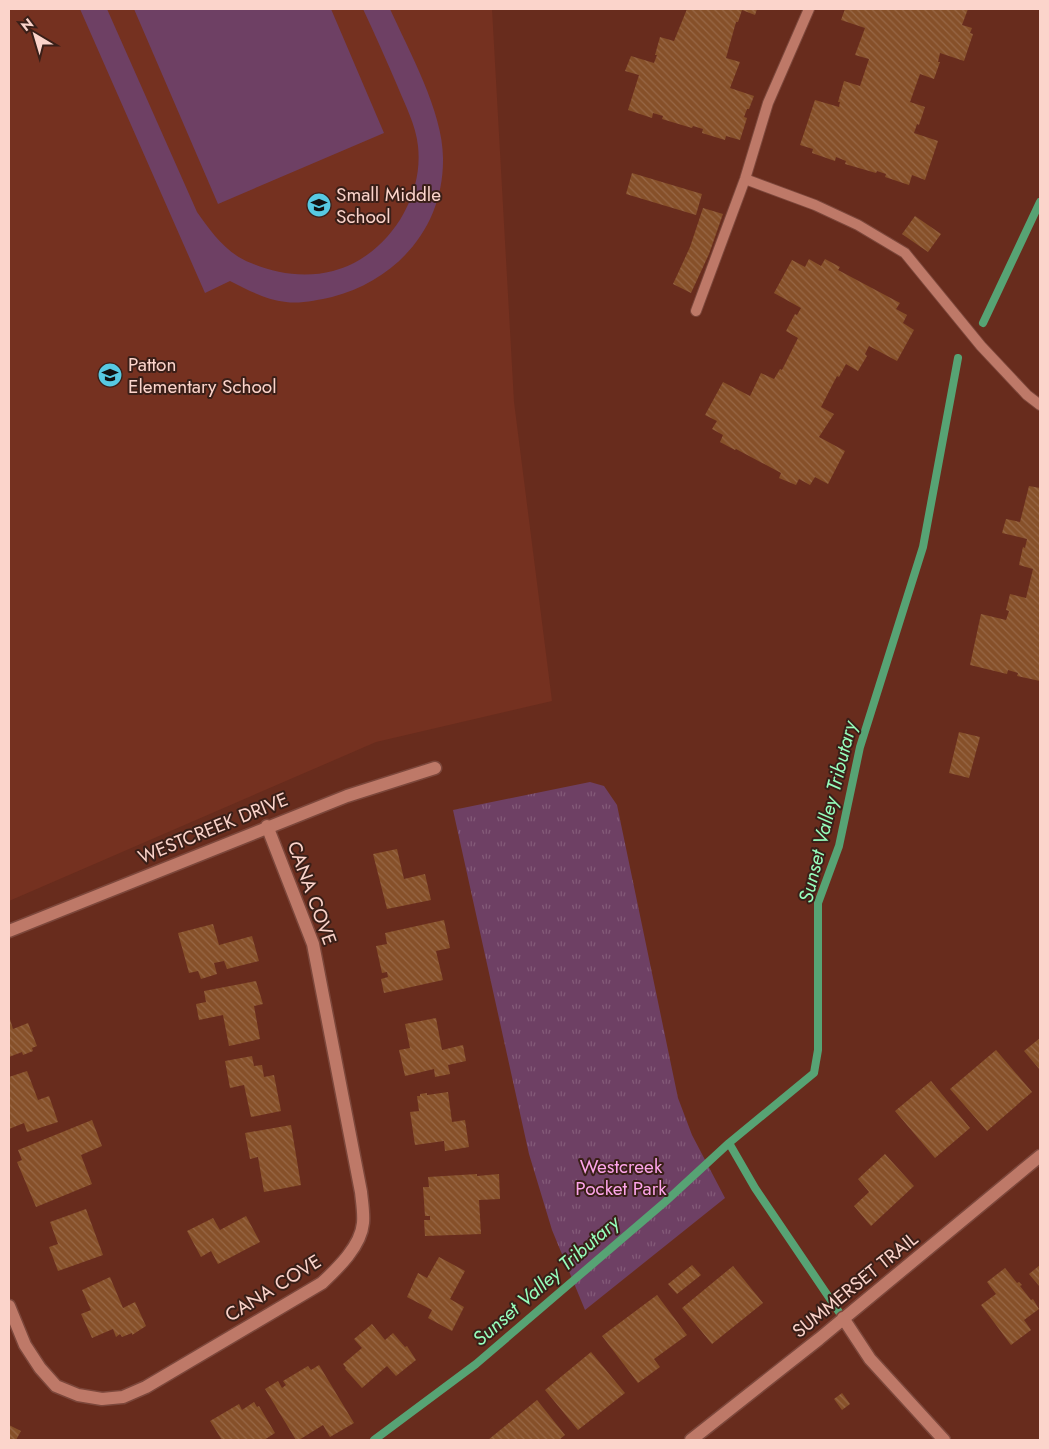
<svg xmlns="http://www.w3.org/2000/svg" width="1049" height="1449" font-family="Jost,sans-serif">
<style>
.built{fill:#753120}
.grass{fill:#6e4064}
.park{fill:url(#park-tufts)}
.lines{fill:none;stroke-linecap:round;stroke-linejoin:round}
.stream{stroke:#57a374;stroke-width:8}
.building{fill:url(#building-back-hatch)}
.lane-casing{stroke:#7c473b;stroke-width:12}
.street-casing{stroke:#7c473b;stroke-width:15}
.lane{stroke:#be7968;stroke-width:10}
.street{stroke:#be7968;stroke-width:12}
.labels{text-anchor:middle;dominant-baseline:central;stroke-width:4;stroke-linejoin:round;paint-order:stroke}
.poi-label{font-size:19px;fill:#fbd4cb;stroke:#3a1f18;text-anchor:start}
.street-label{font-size:19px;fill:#fbd4cb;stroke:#3a1f18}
.park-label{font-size:19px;fill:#fda5ea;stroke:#3a1f18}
.water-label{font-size:20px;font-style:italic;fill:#96febc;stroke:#3a1f18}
</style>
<defs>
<pattern id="park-tufts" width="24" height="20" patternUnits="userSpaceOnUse" patternTransform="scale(1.25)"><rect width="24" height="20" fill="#6e4064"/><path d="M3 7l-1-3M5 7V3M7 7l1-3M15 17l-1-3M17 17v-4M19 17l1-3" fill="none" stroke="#845b79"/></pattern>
<pattern id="building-back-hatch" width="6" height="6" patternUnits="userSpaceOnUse" patternTransform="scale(1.25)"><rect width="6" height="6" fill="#865029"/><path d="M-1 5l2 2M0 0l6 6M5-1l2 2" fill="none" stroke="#986847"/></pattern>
</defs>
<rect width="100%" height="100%" fill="#682c1d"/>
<path class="built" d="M9,9h483l22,393 38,299 -176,41 -367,159z"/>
<path class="grass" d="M80,9h27l90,203c14,20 30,42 54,51 25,11 55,15 82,8 53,-14 91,-71 85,-125 -2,-21 -13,-41 -21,-61 -11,-25 -22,-51 -34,-76h27c19,42 53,103 53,149 1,69 -46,122 -111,139 -14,3 -32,7 -46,5 -20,-2 -38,-12 -56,-21l-25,12z
M134,9h197l53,124 -166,71z"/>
<path class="park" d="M590,782l14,4 13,19 61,293 14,37 33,63 -140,112 -33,-80 -23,-76 -76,-344z"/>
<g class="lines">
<path class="stream" d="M983,323l57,-121
M729,1143l26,45 88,130
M374,1440l102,-76 189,-162 64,-59 85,-70 4,-23v-147l21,-57 21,-99 63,-200 35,-189"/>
</g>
<path class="building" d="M687,9h70l-2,6 -13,-5 -4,12h-2l-10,36 14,4 -10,26 24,8 -5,13h-2l-3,8 3,1 -7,22 -14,-4 -1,4 -23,-7 1,-4 -10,-3 -1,2 -30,-9 1,-3 -10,-3 -1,5 -24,-8 11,-35 -14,-4 6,-15 23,7 3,-8h-2l5,-18 14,4z
M845,9h123l-6,16 10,3 -2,5 3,1 -9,27 -24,-8 -2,9h2l-6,17 -14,-5 -10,28 15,5 -6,18 -2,-1 -3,9 24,8 -13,39 -13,-5 -3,10 -24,-8 1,-3 -9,-3 -1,2 -31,-9 1,-3 -10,-4 -1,4 -23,-8 1,-4 -13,-4 15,-45 24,7 1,-5h-2l6,-21 16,5 9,-27 -14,-4 10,-27 -24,-8z
M632,173l70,21 -6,21 -70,-21z
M703,208l20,6 -14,40 -18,39 -18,-9 17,-37z
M915,216l26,18 -13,18 -26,-18z
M809,259l12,7 4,-7 15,8 -2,3 62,33 -4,6 11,6 -4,8 11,7 -17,31 -28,-15 -4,8 2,2 -9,15 -12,-7 -7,13 -2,-1 -16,31 13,7 -15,23 26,14 -17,33 -13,-7 -5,8 -11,-6 -3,6 -17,-7 2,-5 -45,-24 -1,1 -15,-8 3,-7 -11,-6 5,-8 -12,-6 18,-33 27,14 11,-23 13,6 6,-10 2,1 16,-32 -12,-7 9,-17 2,1 4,-7 -27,-15 18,-33 13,7z
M1029,486l11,2v193l-23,-5 1,-3 -10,-3 -1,4 -37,-9 11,-51 25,6 3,-9 -3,-1 4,-16 16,4 7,-29 -14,-4 4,-18 2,1 2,-9 -25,-6 4,-14 14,3z
M959,732l21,5 -11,41 -20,-5z
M397,849l7,30 21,-5 6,26 -44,9 -14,-55z
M444,920l6,28 -14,3 7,29 -59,13 -3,-14 7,-2 -1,-5 -5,1 -6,-27 11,-2 -2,-11z
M213,924l6,21 33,-9 7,25 -32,8 -3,-8 -10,2 3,11 -16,5 -3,-8 -9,2 -11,-40z
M256,981l7,23 -9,2 6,33 -31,7 -6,-31 -24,5 -3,-16 10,-2 -2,-11z
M9,1016l4,13 15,-6 9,23 -5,2 1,3 -10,4 -1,-3 -13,5z
M436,1018l6,32 21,-5 3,16 -18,4 2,9 -15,3 -1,-8 -29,7 -6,-26 11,-2 -5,-24z
M1040,1038v32l-16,-19z
M996,1050l36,42 -45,39 -37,-42z
M252,1056l2,10 8,-1 2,12 10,-2 7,36 -30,6 -7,-32 -14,3 -5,-27z
M27,1071l11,29 11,-4 9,26 -31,10 -3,-9 -15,6v-52z
M931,1081l39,47 -35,30 -40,-47z
M448,1092l4,30 13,-2 4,27 -24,4 -1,-10 -29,4 -5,-33 9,-1 -2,-15h3v-2l7,-1v2z
M92,1120l10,26 -21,9 11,29 -56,23 -19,-45 5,-2 -4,-10z
M291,1125l10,60 -37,7 -6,-35 -8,2 -5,-26z
M885,1154l29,32 -43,40 -17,-20 15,-14 -11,-13z
M477,1174v2l22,-2 1,25 -21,1 2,34 -56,2 -1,-16h6v-4h-5l-2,-29h6l-1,-10z
M86,1209l17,46 -45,16 -9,-24 9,-3 -8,-22z
M246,1216l14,26 -42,22 -7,-13 -10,6 -14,-26 26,-13 7,12z
M439,1257l26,14 -15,28 14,8 -12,24 -24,-13 4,-8 -25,-13 11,-24 9,5z
M692,1265l9,10 -24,19 -9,-10z
M1040,1265v22l-11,-13z
M733,1266l30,37 -51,41 -30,-36z
M1005,1268l12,15 2,-1 3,3 -2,1 11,14 2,-1 6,10 -15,11 7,10 -20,15 -30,-40 15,-11 -9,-12z
M110,1277l13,31 12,-6 11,24 -14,9v-2l-10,4 -2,-3 -4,3 -3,-8 -21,9 -11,-24 10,-4 -9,-20z
M657,1295l30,40 -33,24 6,8 -22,16 -36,-47z
M372,1324l13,16 8,-7 12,14 2,-1 9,14 -20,16 -9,-10 -25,22 -17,-19 1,-1 -3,-4 19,-16 -8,-9z
M591,1352l34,41 -47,37 -33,-40z
M319,1365l35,58 -24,14 -7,-12 -24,15h-3l-31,-51 13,-8 4,7 4,-3 -3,-4 25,-15 3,4z
M842,1393l8,11 -8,6 -8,-11z
M537,1400l28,35 -6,5h-71z
M254,1402l3,5 2,-1 16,27 -11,7h-42l-12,-19 29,-17 3,6z
M9,1425l12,6 -5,9h-7z"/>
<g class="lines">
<defs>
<path id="lane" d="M745,179l70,26 43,20 47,28 76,93 46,49 13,10
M696,311l49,-132 23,-76 41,-94"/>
<path id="street" d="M9,931l338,-135 88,-28
M9,1306l16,39 15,23 16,18 22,9 24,4 21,-2 23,-10 176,-104c16,-15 39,-37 41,-60 1,-10 -1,-21 -2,-31l-48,-248 -46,-118
M843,1318l27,41 74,81
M691,1440l128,-101 221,-183"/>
</defs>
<use href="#lane" class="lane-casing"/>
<use href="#street" class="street-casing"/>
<use href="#lane" class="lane"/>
<use href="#street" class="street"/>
</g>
<defs>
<symbol id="school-disc" viewBox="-11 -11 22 22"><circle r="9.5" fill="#57c9e2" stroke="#3a1f18"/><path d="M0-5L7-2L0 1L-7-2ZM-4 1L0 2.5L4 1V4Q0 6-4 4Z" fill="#111"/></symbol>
</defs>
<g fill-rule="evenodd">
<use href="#school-disc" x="305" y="191" width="28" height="28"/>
<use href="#school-disc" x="96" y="361" width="28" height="28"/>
</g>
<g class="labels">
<g class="poi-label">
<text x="336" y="194">Small Middle<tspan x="336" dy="22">School</tspan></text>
<text x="128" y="364">Patton<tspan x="128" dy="22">Elementary School</tspan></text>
</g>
<g class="street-label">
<text transform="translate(213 828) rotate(-22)">WESTCREEK DRIVE</text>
<text transform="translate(312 893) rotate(70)">CANA COVE</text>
<text transform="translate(855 1285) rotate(-39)">SUMMERSET TRAIL</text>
<text transform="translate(273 1288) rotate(-32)">CANA COVE</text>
</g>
<g class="park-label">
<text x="621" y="1166">Westcreek<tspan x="621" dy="22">Pocket Park</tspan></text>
</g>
<g class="water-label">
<text transform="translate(828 812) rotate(-76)">Sunset Valley Tributary</text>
<text transform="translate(546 1281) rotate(-41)">Sunset Valley Tributary</text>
</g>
</g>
<rect width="1049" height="1449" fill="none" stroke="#fbd4cb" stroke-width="20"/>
<g transform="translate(35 35) rotate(322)" stroke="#3a1f18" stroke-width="4" paint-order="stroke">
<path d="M0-4L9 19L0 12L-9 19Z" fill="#fbd4cb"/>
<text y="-8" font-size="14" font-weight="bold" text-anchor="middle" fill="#fbd4cb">N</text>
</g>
</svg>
